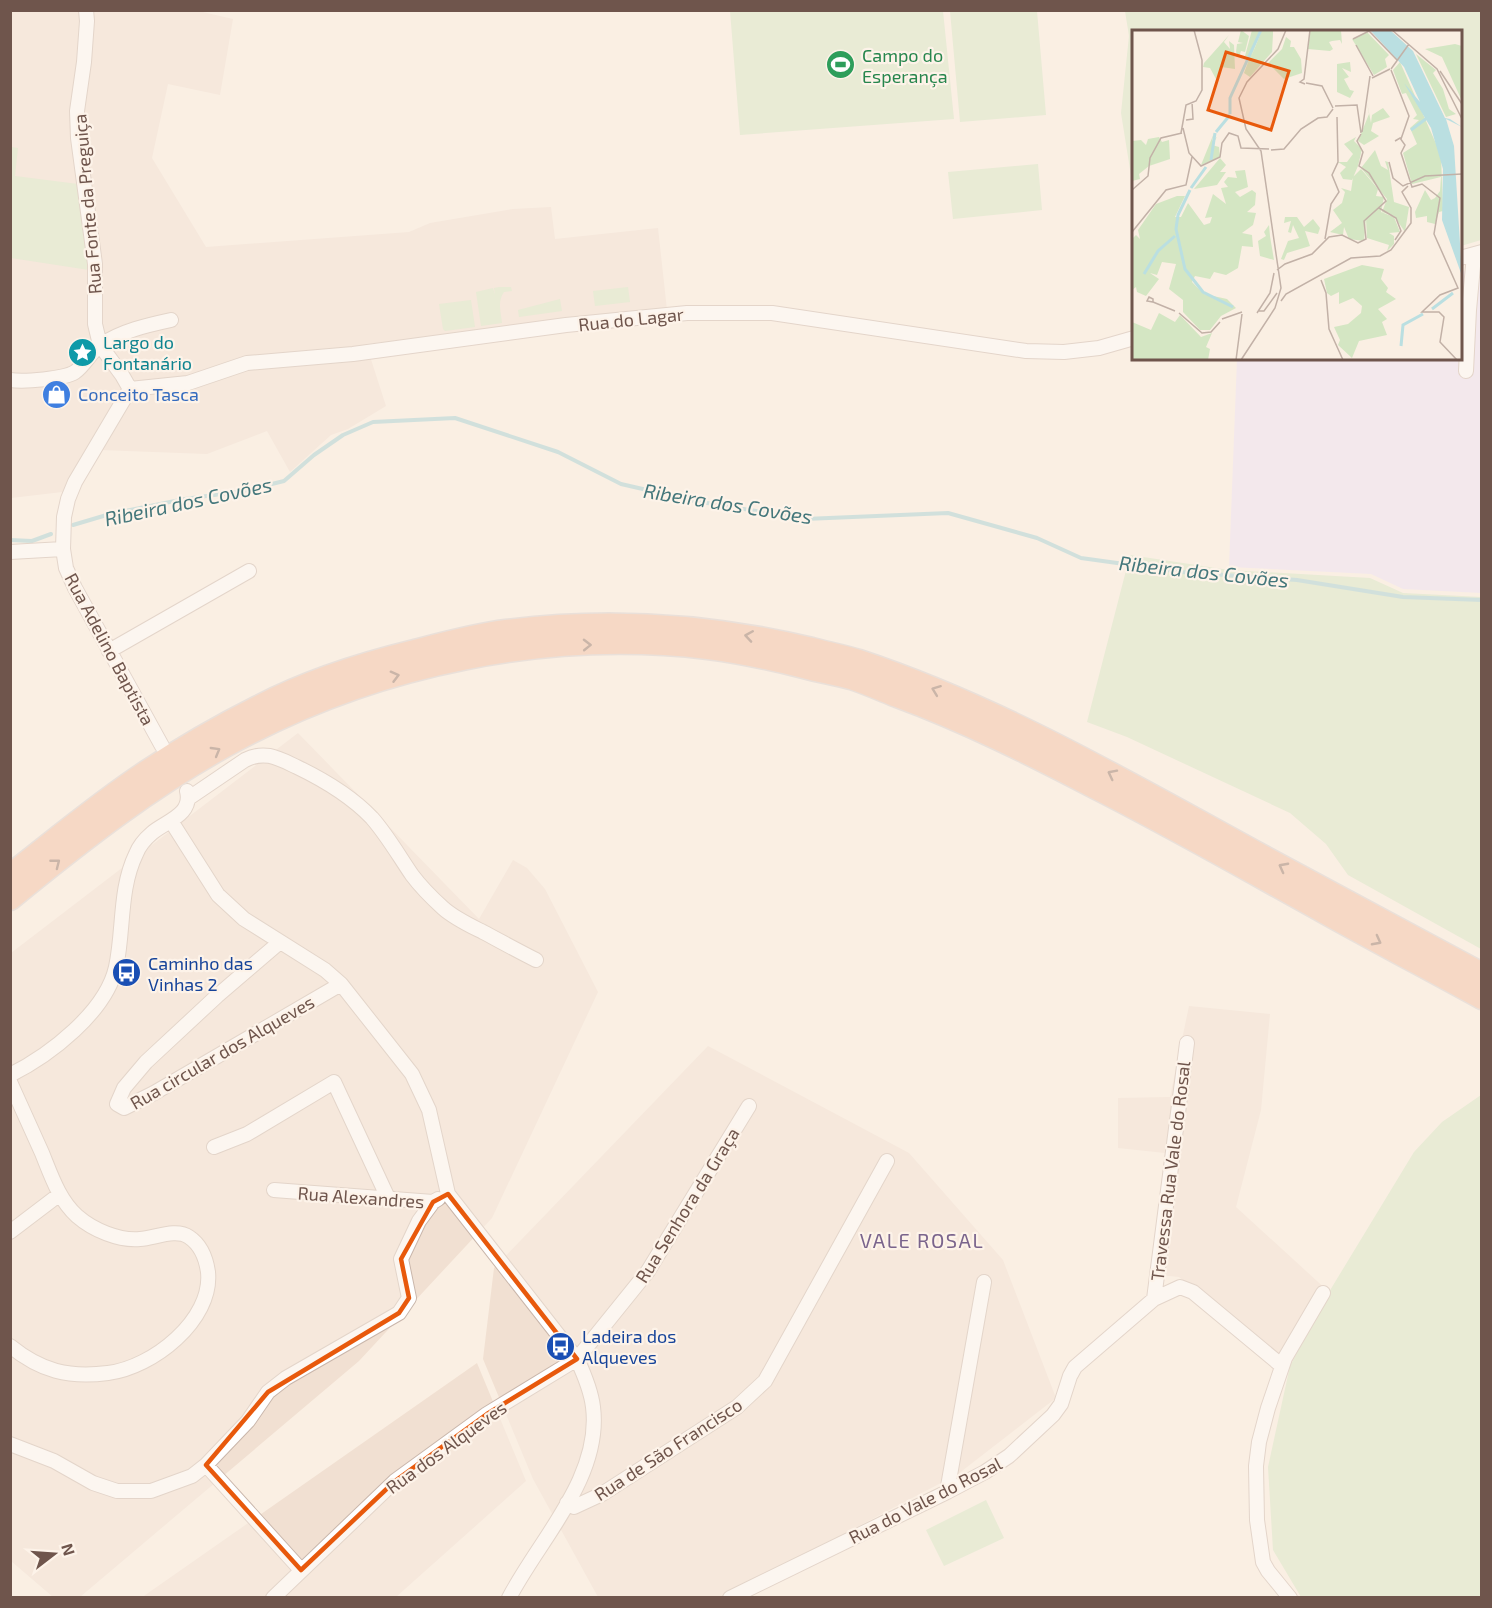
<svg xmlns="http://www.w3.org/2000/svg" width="1492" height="1608" font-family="'Exo 2',sans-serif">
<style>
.residential{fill:#f1e0d2}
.education{fill:#ece0f6}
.green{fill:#d4e6c3}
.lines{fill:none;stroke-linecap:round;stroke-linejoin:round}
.stream{stroke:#a1cfd2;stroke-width:4}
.minor-casing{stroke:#c9b6ab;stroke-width:16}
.trunk-casing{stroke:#d7cfcd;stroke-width:25}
.minor{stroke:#fff;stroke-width:14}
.trunk{stroke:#f1bda0;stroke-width:22}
.oneway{stroke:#906f61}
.marked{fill:none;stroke:#e8590c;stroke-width:4.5;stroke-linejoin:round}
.labels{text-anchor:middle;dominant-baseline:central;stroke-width:4.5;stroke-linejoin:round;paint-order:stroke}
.leisure-label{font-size:18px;fill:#27864d;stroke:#fdf3e9;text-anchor:start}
.street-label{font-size:18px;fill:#6f554c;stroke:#fdf3e9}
.culture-label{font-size:18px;fill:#0d838f;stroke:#fdf3e9;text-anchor:start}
.shop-label{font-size:18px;fill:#366cbe;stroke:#fdf3e9;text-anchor:start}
.transit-label{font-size:18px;fill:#164399;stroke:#fdf3e9;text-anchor:start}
.water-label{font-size:20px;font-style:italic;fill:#44777b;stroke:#fdf3e9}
.neighbourhood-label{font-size:20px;letter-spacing:1.5px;fill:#7a648c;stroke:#fdf3e9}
.inset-river{fill:none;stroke:#badfe1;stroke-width:3}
.inset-road{fill:none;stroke:#c2b1a7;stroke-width:1.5}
.view{fill:#e8590c;fill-opacity:0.15;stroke:#e8590c;stroke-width:3}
.inset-edge{fill:none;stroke:#6f554c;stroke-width:3}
</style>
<rect width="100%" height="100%" fill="#faefe3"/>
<path class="residential" d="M194,10l39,9 -13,76 -52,-11 -16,74 54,89 203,-15 21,-9 83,-14 38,-2 4,32 103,-11 9,82 -301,34 20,62 -38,23 -17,6 -41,37 -23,-41 -60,23 -107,-4 -21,40 -68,8 -1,-487z
M298,733l181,186 34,-59 14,8 18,21 53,103 -106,226 -133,143 -279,236h-27l-42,-36v-608z
M1189,1006l81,8 -9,96 -25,97 93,85 -39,74 -111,-89 -29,-3 15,-121 -47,-5v-50l52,-1z
M708,1046l201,107 94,107 53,138 -98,76 -235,123h-125l-65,-118 -50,-120 11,-91z
M477,1363l49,118 -130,116 -255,1z"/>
<path class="education" d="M1481,267v326l-78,-4 -32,-15 -142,-7 8,-208 223,-1 1,-86z"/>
<path class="green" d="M730,11h213l11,108 -214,16z
M950,11h87l9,104 -86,7z
M1125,11h356v229l-20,6 -1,-214h-326l-1,156 -12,-75 8,-77z
M11,147l7,1 -3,28 63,8 11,86 -78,-12z
M1038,164l4,46 -89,9 -5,-47z
M499,287h12l1,4 -8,1c-7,10 -3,20 -2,31l-21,3 -5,-34 17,-4 2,7 -1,-7z
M628,287l2,15 -35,4 -2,-15z
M560,299l2,12 -43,6 -1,-7z
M471,300l4,27 -30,4 -2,-2 -4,-25z
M1130,555l99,15 141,8 33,15 78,4v352l-133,-74 -22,-31 -36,-31 -163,-76 -40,-15z
M1481,1095v502h-180l-28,-47 -5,-83 22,-101 39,-74 85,-140 28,-30z
M986,1500l18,38 -60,28 -18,-36z"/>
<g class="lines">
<path class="stream" d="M73,525l37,-11 75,-15 58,-8 41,-10 30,-26 29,-20 30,-13 82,-4 103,34 63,32 74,17 110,18 143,-6 89,25 44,20 101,14 115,8 106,17 79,3
M10,540l22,1 19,-7"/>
<defs>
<path id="minor" d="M86,10l1,11 -3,41 -7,49 1,27 17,126v60l5,21 22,30 8,14
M1460,258l22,-6
M1466,371l3,-61 5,-55
M10,380c14,2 54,-1 65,-8 10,-7 16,-21 26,-27 20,-14 47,-20 70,-25
M130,389l58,-6 59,-20 106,-9 213,-29 121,-12h85l254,38 38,1 35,-4 35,-10
M130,389l-55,93 -7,17 -4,18 -1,32 3,19 9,20 87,158
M10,552l53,-3
M109,651l140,-80
M189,798l56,-38c20,-10 33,-2 52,7 27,13 54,29 75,51 15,17 27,38 40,57 9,12 20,23 31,33 11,10 26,17 40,24 17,9 35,19 53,28
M171,821l47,74 26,24 81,51 16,14 71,90 17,36 19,84 129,165c7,15 14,31 16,48 9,70 -54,133 -84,191
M280,942l-63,54 -71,66 -22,26 -7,16 7,4 30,-15 187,-109
M10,1075c40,-20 96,-63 106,-108 8,-37 3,-78 20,-113 3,-8 9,-15 16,-21 14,-12 41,-18 35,-42
M10,1082c11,24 21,47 32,71 9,22 17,47 35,63 16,14 42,25 63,23 15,-1 36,-11 49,-2 12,8 17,21 19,35 5,48 -56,96 -100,101 -40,5 -67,-2 -98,-27
M214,1147l33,-13 87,-52 54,116
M274,1190l159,12 5,-3
M10,1232l50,-38
M1154,1299l33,-256
M10,1444l44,17 39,22 24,8h34l41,-15 14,-11 42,-44 20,-29 18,-14 113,-65 10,-15 -8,-39 18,-38 14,-19
M206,1465l95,105
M947,1492l37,-210
M567,1503l7,4 28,-13 135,-87 28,-26 122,-220
M273,1598l122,-117 92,-67 90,-55 71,-88 101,-165
M730,1598l217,-106 38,-20 24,-16 44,-41 8,-11 9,-28 5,-9 79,-68 26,-12 13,5 89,74
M1290,1598l-22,-27 -5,-9 -6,-42 -1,-54 3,-24 9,-34 17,-50 38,-65"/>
<path id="trunk" d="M10,875c45,-35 89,-72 136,-103 36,-24 74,-46 112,-65 48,-25 100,-42 153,-55 31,-8 63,-17 95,-21 102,-13 206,-6 306,18 15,4 31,7 47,12 139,46 266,120 394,190 76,41 152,82 229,123
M10,899c71,-58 145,-116 226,-159 142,-76 311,-111 472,-92 32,4 64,11 96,19 15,4 31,7 47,11 15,5 31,12 46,18 68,25 134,58 199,92 77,39 152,82 228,124 52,29 105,57 158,86"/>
</defs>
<use href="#minor" class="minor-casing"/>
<use href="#trunk" class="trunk-casing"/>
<use href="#minor" class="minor"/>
<use href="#trunk" class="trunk"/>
</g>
<defs><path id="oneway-chevron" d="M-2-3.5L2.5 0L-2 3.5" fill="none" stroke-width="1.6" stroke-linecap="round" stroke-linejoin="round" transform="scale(1.5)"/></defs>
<g class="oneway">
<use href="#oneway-chevron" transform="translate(749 636) rotate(-171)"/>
<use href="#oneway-chevron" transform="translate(587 645) rotate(-1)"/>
<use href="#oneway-chevron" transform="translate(395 676) rotate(-15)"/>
<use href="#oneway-chevron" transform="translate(936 690) rotate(-159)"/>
<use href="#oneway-chevron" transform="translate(216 751) rotate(-30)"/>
<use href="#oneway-chevron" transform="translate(1112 774) rotate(-153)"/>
<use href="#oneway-chevron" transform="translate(56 863) rotate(-38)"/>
<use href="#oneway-chevron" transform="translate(1283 867) rotate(-152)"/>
<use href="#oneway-chevron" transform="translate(1377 941) rotate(28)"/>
</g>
<path d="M0 0H1492V1608H0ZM448,1194l129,165 -90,55 -92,67 -94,89 -95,-105 62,-73 131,-79 10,-15 -8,-39 32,-57z" fill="#faefe3" fill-opacity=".55" fill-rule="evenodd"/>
<path class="marked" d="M448,1194l129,165 -90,55 -92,67 -94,89 -95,-105 62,-73 131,-79 10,-15 -8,-39 32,-57z"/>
<defs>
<symbol id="stadium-disc" viewBox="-11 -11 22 22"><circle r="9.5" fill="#2e9e5b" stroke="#fdf3e9"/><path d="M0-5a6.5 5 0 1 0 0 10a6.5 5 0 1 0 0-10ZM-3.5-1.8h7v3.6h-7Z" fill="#fff"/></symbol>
<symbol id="sight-disc" viewBox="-11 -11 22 22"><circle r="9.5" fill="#0f9aa8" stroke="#fdf3e9"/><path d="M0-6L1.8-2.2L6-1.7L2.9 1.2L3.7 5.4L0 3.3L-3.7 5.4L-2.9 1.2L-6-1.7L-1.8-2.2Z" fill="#fff"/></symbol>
<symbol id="shop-disc" viewBox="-11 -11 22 22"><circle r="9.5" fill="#3f7fe0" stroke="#fdf3e9"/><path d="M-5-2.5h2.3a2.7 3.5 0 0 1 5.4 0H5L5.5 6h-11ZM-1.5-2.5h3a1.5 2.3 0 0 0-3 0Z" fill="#fff"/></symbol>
<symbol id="bus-disc" viewBox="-11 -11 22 22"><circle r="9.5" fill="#1a4fb4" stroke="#fdf3e9"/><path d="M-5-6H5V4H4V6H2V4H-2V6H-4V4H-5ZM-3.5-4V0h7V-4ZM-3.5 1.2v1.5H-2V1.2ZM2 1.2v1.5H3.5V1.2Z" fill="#fff"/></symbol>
</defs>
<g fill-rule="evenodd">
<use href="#stadium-disc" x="824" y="48" width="33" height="33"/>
<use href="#sight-disc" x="66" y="336" width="33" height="33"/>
<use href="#shop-disc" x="40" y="378" width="33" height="33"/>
<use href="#bus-disc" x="110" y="956" width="33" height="33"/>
<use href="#bus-disc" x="544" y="1330" width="33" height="33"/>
</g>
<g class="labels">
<g class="leisure-label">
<text x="862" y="55">Campo do<tspan x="862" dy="21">Esperança</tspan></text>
</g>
<g class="street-label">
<text transform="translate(87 204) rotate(-95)">Rua Fonte da Preguiça</text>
<text transform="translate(631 319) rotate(-6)">Rua do Lagar</text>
<text transform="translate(110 649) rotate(62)">Rua Adelino Baptista</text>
<text transform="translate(222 1052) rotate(-30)">Rua circular dos Alqueves</text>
<text transform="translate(1170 1171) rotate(-83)">Travessa Rua Vale do Rosal</text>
<text transform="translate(361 1197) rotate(4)">Rua Alexandres</text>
<text transform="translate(687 1205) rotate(-58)">Rua Senhora da Graça</text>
<text transform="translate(446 1447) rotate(-36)">Rua dos Alqueves</text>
<text transform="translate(668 1449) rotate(-33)">Rua de São Francisco</text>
<text transform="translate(925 1500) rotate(-27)">Rua do Vale do Rosal</text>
</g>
<g class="culture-label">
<text x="103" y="342">Largo do<tspan x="103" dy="21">Fontanário</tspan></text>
</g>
<g class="shop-label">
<text x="78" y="394">Conceito Tasca</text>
</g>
<g class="transit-label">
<text x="148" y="963">Caminho das<tspan x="148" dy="21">Vinhas 2</tspan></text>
<text x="582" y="1336">Ladeira dos<tspan x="582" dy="21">Alqueves</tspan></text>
</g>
<g class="water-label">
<text transform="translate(188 501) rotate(-12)">Ribeira dos Covões</text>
<text transform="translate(728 503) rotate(9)">Ribeira dos Covões</text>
<text transform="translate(1204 571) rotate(6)">Ribeira dos Covões</text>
</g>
<g class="neighbourhood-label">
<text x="922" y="1240">VALE ROSAL</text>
</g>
</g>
<g transform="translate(1132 30)">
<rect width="330" height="330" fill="#faefe3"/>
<path d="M109,0l8,6 -4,16 -4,-1 -2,6 -3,-5 1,-8 6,-1 -5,-1zM120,0h9l-10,27 11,-27h11v4l-1,18 -22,25 -6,-4 6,-16 -5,-1zM178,0h31l1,14 -2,-4 -8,1 -3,1 4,7 -3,2 -22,-2zM235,2l22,23 -4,4 2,8 -13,8 -22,-36zM97,5l-5,7 6,7 -1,-8 5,4 1,24 -14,-2 -5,12 -6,-11 -7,-1 1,-4zM154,7l5,4 -1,6h4l7,12 1,14 -18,6 -16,-16 14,-14zM323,14l7,2v55l-20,-44 -17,-8zM284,24l20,16 -3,3 10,16 6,20 7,5 -10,3zM218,32l1,10 -9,-4 7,9 -5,2 6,11 4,1 -4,7 -13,-6v-28zM268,32l41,93 2,56 -4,1 -4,12 -8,-2v-6l-11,2 -1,-6 10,-22 6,10 4,-2 5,-7 1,-14 -29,7 -9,-31 14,-9 -7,-16 9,-8 -6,-1 4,-4 -11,-22 -4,1 -9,-24zM235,72l4,21 1,-8 11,-7 7,9 -17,6 -2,8 8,5 -15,9 -6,-4 11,-27zM82,103l-2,8 5,-4 -5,8 7,2 1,10 -19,8zM27,107l3,5 7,-2 1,19 -21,7 -10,8 1,5 -8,2v-40l9,-1 5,5 2,-6zM224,107l-2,4 8,8 -4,17 -6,14 -9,-1 -3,-6 6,-6 -8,-5h9l6,-8 -9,-10zM243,120l6,16 7,4 -3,-9 3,1 6,40 15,5 -4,25 -11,-16 -12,-4 5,-13 -26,-31zM88,128l6,7 -6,7h6l-9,13 -23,4zM229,139l17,20 -2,7 8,1 -3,15 13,5 6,15 -11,1 5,3v8l-7,7 2,-6 -22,-7 -1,-20 -2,23 -15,-2 -5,-12 -1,8 -13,-3 12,-9 -9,-13 9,-7 3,-11 -4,-4 10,3 2,-14zM113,140l3,17 -13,5 5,5 12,-7 4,3 -1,12 -8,7 9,1 -3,12 -11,8 10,2 1,12 -11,-1 -4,22 -12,7 -12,-3 -4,7 -15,-3 -3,6 12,12 23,5 9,9 -15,8 -11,14h-10l-17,-18v-12l-14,-11 7,-25 -14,-2 -5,13 -7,-2 9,6 -13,17 -9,-4 -1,-5 -4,3v-51l4,-4 4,4 -2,-9 18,-26 21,-8h8l-10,21h6l7,-14 16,22 6,-2 2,-6 -7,1 8,-24 13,10 -5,-16 7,-1 -4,-5 4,-5 9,1 -2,-7zM153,187h12l7,10 9,-8 7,9 -2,6 -13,-3 5,15 -23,7 -3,7 -3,-1 7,-18 11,-3 -6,-13 -2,8 -3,-1 3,-11 -7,2zM137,195l1,11 4,24 -14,-4 -2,-15 8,-5 -2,-4zM230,235l22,4 -3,10 7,9 -2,4 10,7 -18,10 9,10 -5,3 5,13 -28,6 -7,17 -14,-13 2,-5 -6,-13 14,-3 13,-11 1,-7 -9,-8 -14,6v-12l-8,4 -4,-3 -3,-14zM27,283l16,9 5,-7 21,22 11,-4 -6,14 4,2 -2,11h-76v-38l19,8z" fill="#d4e6c3"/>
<path d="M238,0h20l23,21 32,67 5,1 12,8 -16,-8 8,27 8,130 -20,-56 1,-51 -12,-41 -27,-45 16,19 -16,-35z" fill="#badfe1"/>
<path class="inset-river" d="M98,84v-16l31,-68M279,100l16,-12M84,102l14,-17M79,130l4,-27M59,158l15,-21M58,160l-12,25 -2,14 9,40 18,23 30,15M12,244l14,-23 17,-15M300,279l21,-16M269,316l2,-21 20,-11"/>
<path class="inset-road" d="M260,0l45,39 25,50M221,9l16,-8 28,29M224,15l17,31M259,39l18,-25M259,40l18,46 -8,23M308,41l22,33M240,48l18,-9M174,53l16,3 11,22M173,54l-5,-2 4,-3 6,-49M203,76l22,-1 4,28M54,90l7,-1 -1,-17M51,98l6,25 12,13 19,-9 2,-14 7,-10 9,3 3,12 28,1M230,102l8,-56M49,103l5,-28 10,-4 6,-11v-30l-8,-30M263,111l5,-3 5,7 -4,8 11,34 10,-3 18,14 -6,36 24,54 -18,7 -18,17h17l5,5 -4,25 17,18M139,120l13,-1 17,-20 17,-11 9,-1 6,-8M257,132l4,16 10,8 22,-10 37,-2M0,160l16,-14 2,-18 11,-20 21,-5M247,178l17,10 5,13 -6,9M0,202l34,-42 20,-5 6,-28M193,209l6,-35 8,-12 -7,-17 6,-13 -1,-45M145,240l8,-6 27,-10 17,-17 13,-2 16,8 8,-4 -2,-18 22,-20 -17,-28 -10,-7 4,-14 -6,-11 4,-7M189,250l5,13 3,36 14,31M17,267l4,2v3l-6,-1zM149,271l5,-7 65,-36 29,-2 11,-6 20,-27v-15l-9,-16 6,-6M21,272l22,9M126,281h6l13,-18M47,283l23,20 9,-1 9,-10M125,283l13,-20 4,-20M90,289l20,-7M104,330l6,-46M109,330l34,-52 6,-20 -20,-137 -15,-22 -7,-31 8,-16 31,-33 8,-19"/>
<path class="view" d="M94,22l63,19 -18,59 -63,-20z"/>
<rect width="330" height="330" class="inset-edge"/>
</g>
<rect width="1492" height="1608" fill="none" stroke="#6f554c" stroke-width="24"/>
<g transform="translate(54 1554) rotate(73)" stroke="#fdf3e9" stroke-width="4.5" paint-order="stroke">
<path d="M0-4.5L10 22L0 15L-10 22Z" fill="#6f554c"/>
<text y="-9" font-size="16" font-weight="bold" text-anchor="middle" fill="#6f554c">N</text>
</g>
</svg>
